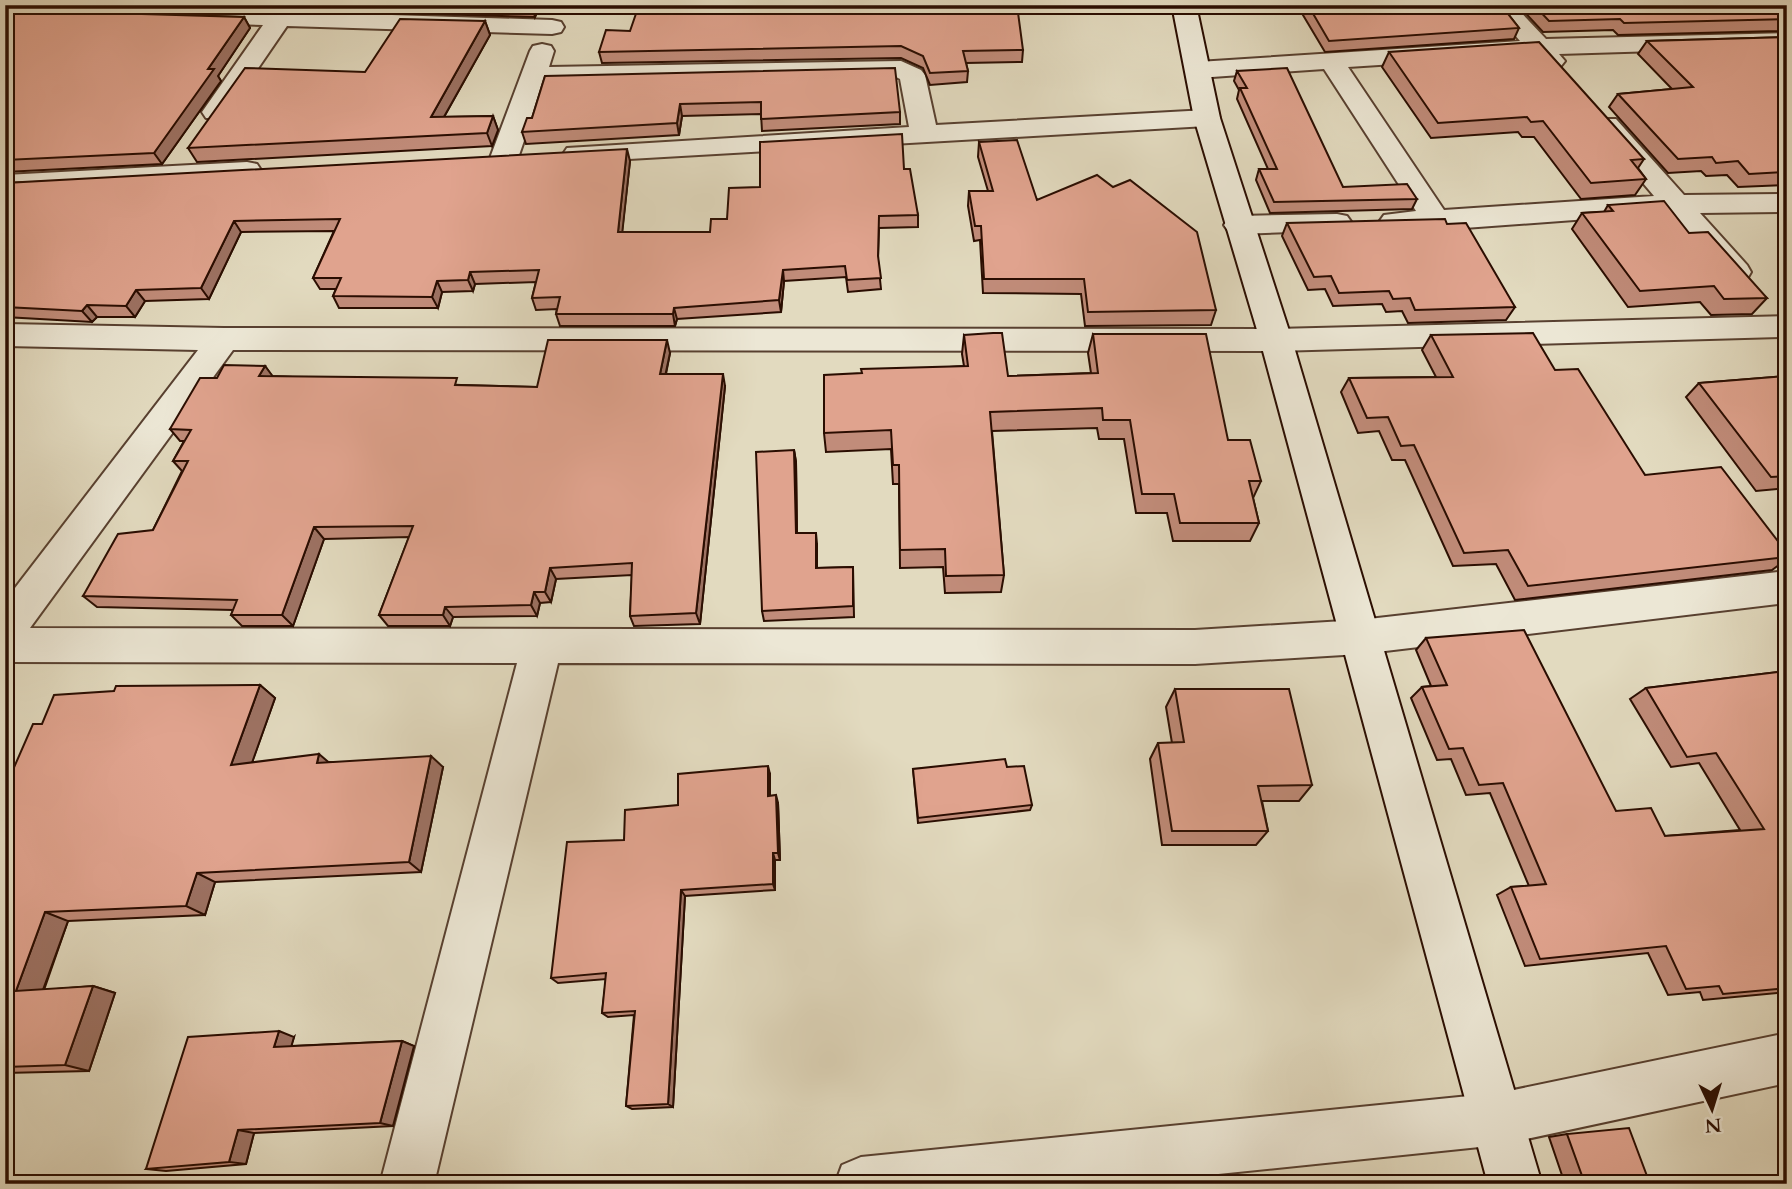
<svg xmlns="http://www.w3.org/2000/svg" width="1792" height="1189" font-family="Cardo,serif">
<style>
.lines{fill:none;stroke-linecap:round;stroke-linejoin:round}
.street-casing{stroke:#584030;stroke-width:4}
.secondary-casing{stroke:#2a0d01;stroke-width:4}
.street{fill:#ece7d5;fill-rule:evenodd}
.secondary{fill:#ece7d5;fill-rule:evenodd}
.wall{fill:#c18c7a;stroke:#2a0d01;stroke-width:2}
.shaded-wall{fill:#9d7263;stroke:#2a0d01;stroke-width:2}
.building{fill:#e0a38e;stroke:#2a0d01;stroke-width:2}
</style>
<rect width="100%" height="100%" fill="#e2dabf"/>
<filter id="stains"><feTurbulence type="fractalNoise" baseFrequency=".00286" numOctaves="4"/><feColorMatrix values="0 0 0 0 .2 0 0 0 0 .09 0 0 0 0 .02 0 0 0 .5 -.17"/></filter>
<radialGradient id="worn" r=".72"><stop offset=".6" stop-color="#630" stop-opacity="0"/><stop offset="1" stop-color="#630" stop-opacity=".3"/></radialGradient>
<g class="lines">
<defs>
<path id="street" d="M278,5h24l-5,7 255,8 9,2 3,5 -3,5 -9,2 -265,-8 -63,92h-18l-4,-6 61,-87 -69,-2 -9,-2 -3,-5 3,-5 9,-2 80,2z
M1489,5h25l32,34 241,-6v14l-228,7 6,7 -4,5c-14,4 -19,-1 -28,-11l-185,12 96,143 210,-14 -60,-71 4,-6h18l68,76 103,-1v18l-87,1 47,52 4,7 -4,7 -11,3 -11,-3 -56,-66 -232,17 -53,-1 -5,-7 5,-7 32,-4 -92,-142 -126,9 -9,-3 -4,-5 4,-5 9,-3 322,-21z
M1770,5h17v11l-8,-2z
M542,44l9,2 3,5 -5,16 352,-6 20,9 4,5 11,50 271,-15 9,2 4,6 -4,6 -9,2 -630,36 -10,-2 -4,-6 4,-6 342,-21 -9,-48 -4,-2 -352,6 -26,75 -4,6h-20l-4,-6 40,-107 3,-5z
M247,162l10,2 4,6 -4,6 -252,17v-18z
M1337,214l10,2 5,7 -5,7 -108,4 -10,-2 -5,-7 5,-7 10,-2z
M1787,316v20l-3,1 -508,14 -1043,-1 -203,278 1165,2 165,-10 427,-49v32l-427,51 -165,10 -637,-1 -124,521h-54l137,-521 -512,-1v-61l193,-251 -193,-4v-22l219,4 1052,1z
M1787,1033v50l-288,62 -378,39h-286l7,-19 19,-8 638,-64z"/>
<path id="secondary" d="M1172,5h24l24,113 72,222 250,844h-54l-228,-844 -66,-222z"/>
</defs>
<use href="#street" class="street-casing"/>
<use href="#secondary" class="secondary-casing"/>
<use href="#street" class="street"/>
<use href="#secondary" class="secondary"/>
</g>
<path class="wall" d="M95,5h180l-3,4z
M299,5h241l-5,12 -233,-7z
M1297,5h204l18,23 -5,11 -189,13z
M1518,5h252l16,14 -8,12 -160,4 -5,-5 -70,2z
M5,10l239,7 6,11 -32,48 3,5 -59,83 -157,8z
M485,21l5,14 -46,82 49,-1 5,14 -6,16 -295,16 -9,-14z
M630,31l393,19 -1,12 -56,1 2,8 -1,11 -37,3 -7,-17 -22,-10 -299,5 -3,-11z
M1787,37v148l-49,2 -11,-12 -21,1 -5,-5 -33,2 -59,-66 9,-13 54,-5 -34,-35 9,-13z
M1389,52l255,107 -6,9 8,11 -11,16 -54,4 -47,-62h-12l-4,-5 -87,6 -49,-71z
M1237,71l106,116 74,12 -5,10 -142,4 -14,-33 3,-11h9l-31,-70 2,-9 -5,-9z
M545,76l355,36v12l-138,7 -1,-17 -79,2 -3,19 -153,9 -4,-12 10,-14z
M979,142l58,58 179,110 -5,15 -126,1 -4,-32 -98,-1 -3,-53 -6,1 -6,-35 1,-15h19l-10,-34z
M630,161l-8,71h88l17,-13 33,-32 144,-18 14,46v12l-39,1 -1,32 3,29 -33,3 -2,-15 -62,4 -3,31 -104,7 -2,7h-115l-4,-12 1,-5 -21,1 -4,-12 4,-16 -61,2 -2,7 -31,1 -4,16h-99l-6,-12 3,-7h-16l-7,-11 21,-47 -93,1 -32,67 -64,2 -10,16h-38l-5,5 -87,-5v-134z
M1608,205l81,28 78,65 -15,16 -41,1 -11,-13 -72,5 -56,-78 10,-16 22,-1z
M1287,223l160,1 68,83 -9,13 -98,3 -6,-12 -16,1 -4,-8 -49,2 -8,-17 -17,1 -26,-54z
M1093,334l135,106 33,41 -8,17 6,25 -9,18h-77l-6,-28h-31l-12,-74h-25l-2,-11 -105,3 12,144 -3,17 -56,1 -2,-26 -43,1 -1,-84h-6l-2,-35 -65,3 -2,-19 38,-60 102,-7 -2,-12 2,-19 44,41 83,-3 -3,-20z
M1431,335l124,35 90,105 142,82v2l-15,11 -257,30 -19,-36 -43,2 -48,-106h-13l-13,-29 -21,2 -17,-41 8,-14 87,-1 -14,-27z
M670,353l-4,21 59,12 -25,238 -66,2 -4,-10 2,-41 -76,4 -5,23 -11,1 -3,13 -84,1 -3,9h-62l-9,-11 30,-78 -85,2 -31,87h-51l-11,-11 2,-5 -136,-3 -14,-11 70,-66 29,-59 -9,-10 11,-20h-4l-10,-12 47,-51 48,-12 7,10 189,9 76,2z
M1787,376v112l-31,3 -70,-94 13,-14z
M794,450l2,12 1,71 20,11v24l36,-1 1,50 -90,4 -2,-10z
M1426,638l190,173 49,25 75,-6 -41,-67 -28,4 -41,-68 16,-11 141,-17v321l-84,8 -3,-8 -32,3 -20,-42 -123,13 -28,-71 14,-8 18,-1 -39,-93 -24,2 -15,-36 -14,1 -26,-62 11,-11 9,-1 -15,-36z
M260,685l15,13 -23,64h76l115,5 -22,105 -206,10 -10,33 -137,6 -24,69 49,-4 22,7 -26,78 -84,2v-285l37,-64 72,-33z
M1175,689l137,96 -13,16h-37l6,30 -12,14h-94l-12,-86 8,-16h14l-6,-36z
M1007,767l25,38 -2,5 -112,13 -5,-54z
M770,774v21l8,8 2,57h-5v30l-90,6 -12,211 -41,2 -6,-3 8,-91 -26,2 -6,-4 4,-34 -48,4 -7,-5 73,-138 54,-35z
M294,1037l-3,9 111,-5 12,5 -21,80 -139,7 -8,31 -80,7 -20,-2z
M1567,1134l83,50h-85l-16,-47z"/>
<path class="shaded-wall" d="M532,5h8l-5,12z
M244,17l6,11 -32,48 3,5 -59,83 -8,-11 54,-84z
M485,21l5,14 -54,96 -5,-14z
M680,104l2,12 -3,19 -2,-12z
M493,116l5,14 -6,16 -5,-13z
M627,149l3,12 -9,83 -3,-12z
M234,221l7,11 -32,67 -8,-11z
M783,270l1,11 -3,31 -2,-12z
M470,272l5,12 -2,7 -5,-11z
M437,281l5,11 -4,16 -6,-11z
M136,290l9,11 -10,16 -9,-11z
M87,305l10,12 -5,5 -10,-11z
M674,308l3,11 -2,7 -2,-12z
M667,340l3,13 -7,33 -3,-12z
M265,366l9,12 -15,-2z
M723,374l2,12 -25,238 -4,-11z
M794,450l2,12 1,82 -1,-11z
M314,527l10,12 -31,87 -11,-11z
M816,533l1,11v35l-1,-11z
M550,568l6,11 -5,23 -6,-10z
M534,592l6,11 -3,13 -6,-11z
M445,607l8,10 -3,9 -7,-11z
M260,685l15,13 -28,79 -16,-12z
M319,754l14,12 -16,-3z
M431,756l12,11 -22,105 -12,-10z
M768,766l2,8v29l-2,-7z
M776,795l2,8 2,57 -2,-7z
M773,853l2,7v30l-2,-6z
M197,873l18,9 -10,33 -19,-9z
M681,890l4,6 -12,211 -5,-3z
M45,912l23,9 -28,77 -24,-7z
M93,986l22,7 -26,78 -24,-6z
M279,1031l15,6 -4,14 -16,-4z
M402,1041l12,5 -21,80 -13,-3z
M238,1130l16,3 -8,31 -17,-2z"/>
<path class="building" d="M639,5h378l6,45 -60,1 5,20 -38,2 -7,-17 -22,-10 -302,6 7,-22 24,1z
M1308,5h193l18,23 -190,13z
M1534,5h236l16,14 -162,4 -4,-4 -71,2z
M5,10l239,7 -36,52h6l-60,84 -149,7z
M400,19l85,2 -54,96 62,-1 -6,17 -299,15 57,-80 120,4z
M1787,37v135l-38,2 -11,-13 -22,2 -4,-6 -34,2 -60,-65 75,-7 -46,-46z
M1539,42l105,117 -13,1 15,19 -55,4 -48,-62 -12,1 -4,-5 -89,6 -49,-71z
M895,68l5,44 -139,7v-17l-81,2 -3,19 -155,9 5,-14h5l13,-42z
M1287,68l56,119 64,-3 10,15 -143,3 -15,-33h18l-37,-81h7l-10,-17z
M902,134l2,35h6l8,46 -39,1 -1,40 3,22 -34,2 -2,-14 -62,4 -4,30 -105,8 -1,6h-117l4,-17 -28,1 7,-28 -69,2 -2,8 -31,1 -5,16 -99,-1 8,-18h-28l27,-59 -106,2 -33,67 -65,2 -10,16 -39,-1 -5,6 -77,-4v-22l3,-3h-3v-99l622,-34 -9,83h92l1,-13h16l2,-31 31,-1v-45z
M1017,140l20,60 60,-25 16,12 17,-7 67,52 19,78 -128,2 -4,-33h-100l-3,-53h-6l-6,-35h24l-14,-49z
M1664,201l25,32 19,-1 59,66 -43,1 -10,-13 -74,5 -58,-78 31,-2 -5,-6z
M1445,219l2,5 19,-1 49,84 -100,3 -5,-12 -17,1 -4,-8 -50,2 -8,-17 -17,1 -27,-54z
M993,333h9l6,43 90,-3 -5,-39h113l22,106h22l11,41h-12l10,42h-79l-6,-29h-32l-12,-74h-27l-1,-12 -112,4 14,163 -58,1 -1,-27 -45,1 -1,-85h-6l-2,-35 -67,3v-58l38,-2 -1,-4 107,-3 -4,-31z
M1533,333l22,37 23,-1 67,106 76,-8 66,86v4l-259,29 -20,-36 -44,3 -50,-108 -13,1 -13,-29 -21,1 -18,-40 104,-1 -22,-42z
M548,340h119l-7,34h63l-27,239 -66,3 2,-53 -82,5 -5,24h-11l-3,13 -86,2 -2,8h-64l34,-89 -99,1 -32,88h-51l6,-15 -154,-4 35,-62 35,-4 35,-69h-15l18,-31 -21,-1 30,-51h17l7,-13 41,1 -6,10 198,2 -2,7 82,2z
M1787,376v100l-16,1 -72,-94z
M794,450l2,83h20v35l37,-1v39l-91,5 -6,-159z
M1524,630l92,181 35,-3 14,28 99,-7 -48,-76 -29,4 -41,-69 141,-17v317l-64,6 -4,-8 -33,3 -20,-43 -126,13 -29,-72 35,-3 -43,-101 -24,2 -16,-37 -14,1 -27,-62 25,-2 -21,-47z
M260,685l-29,80 88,-11 -2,9 114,-7 -22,106 -212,11 -11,33 -141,6 -29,79 77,-5 -28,79 -60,2v-279l28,-64h9l12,-29 60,-4 2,-5z
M1175,689h114l23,96 -54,1 10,45h-96l-14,-88 26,-1z
M1005,759l2,8 17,-1 8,39 -114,13 -5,-49z
M768,766v30l8,-1 2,58h-5v31l-92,6 -13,214 -42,2 9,-95 -33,2 4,-40 -55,5 16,-136 57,-2 1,-30 53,-5v-31z
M279,1031l-5,16 128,-6 -22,82 -142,7 -9,32 -83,7 42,-132z
M1629,1128l21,56h-65l-18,-50z"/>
<rect width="1792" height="1189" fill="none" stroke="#e2dabf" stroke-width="28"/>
<rect x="7" y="7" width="1778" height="1175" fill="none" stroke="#2a0d01" stroke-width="3.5"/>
<rect x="14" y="14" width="1764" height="1161" fill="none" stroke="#2a0d01" stroke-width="2"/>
<g transform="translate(1712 1109) rotate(176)" stroke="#ece7d5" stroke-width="5" paint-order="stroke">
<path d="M0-5L12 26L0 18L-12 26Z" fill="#2a0d01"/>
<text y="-10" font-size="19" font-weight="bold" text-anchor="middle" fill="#2a0d01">N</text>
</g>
<rect width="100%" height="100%" filter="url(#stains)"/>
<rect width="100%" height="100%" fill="url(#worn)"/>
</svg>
